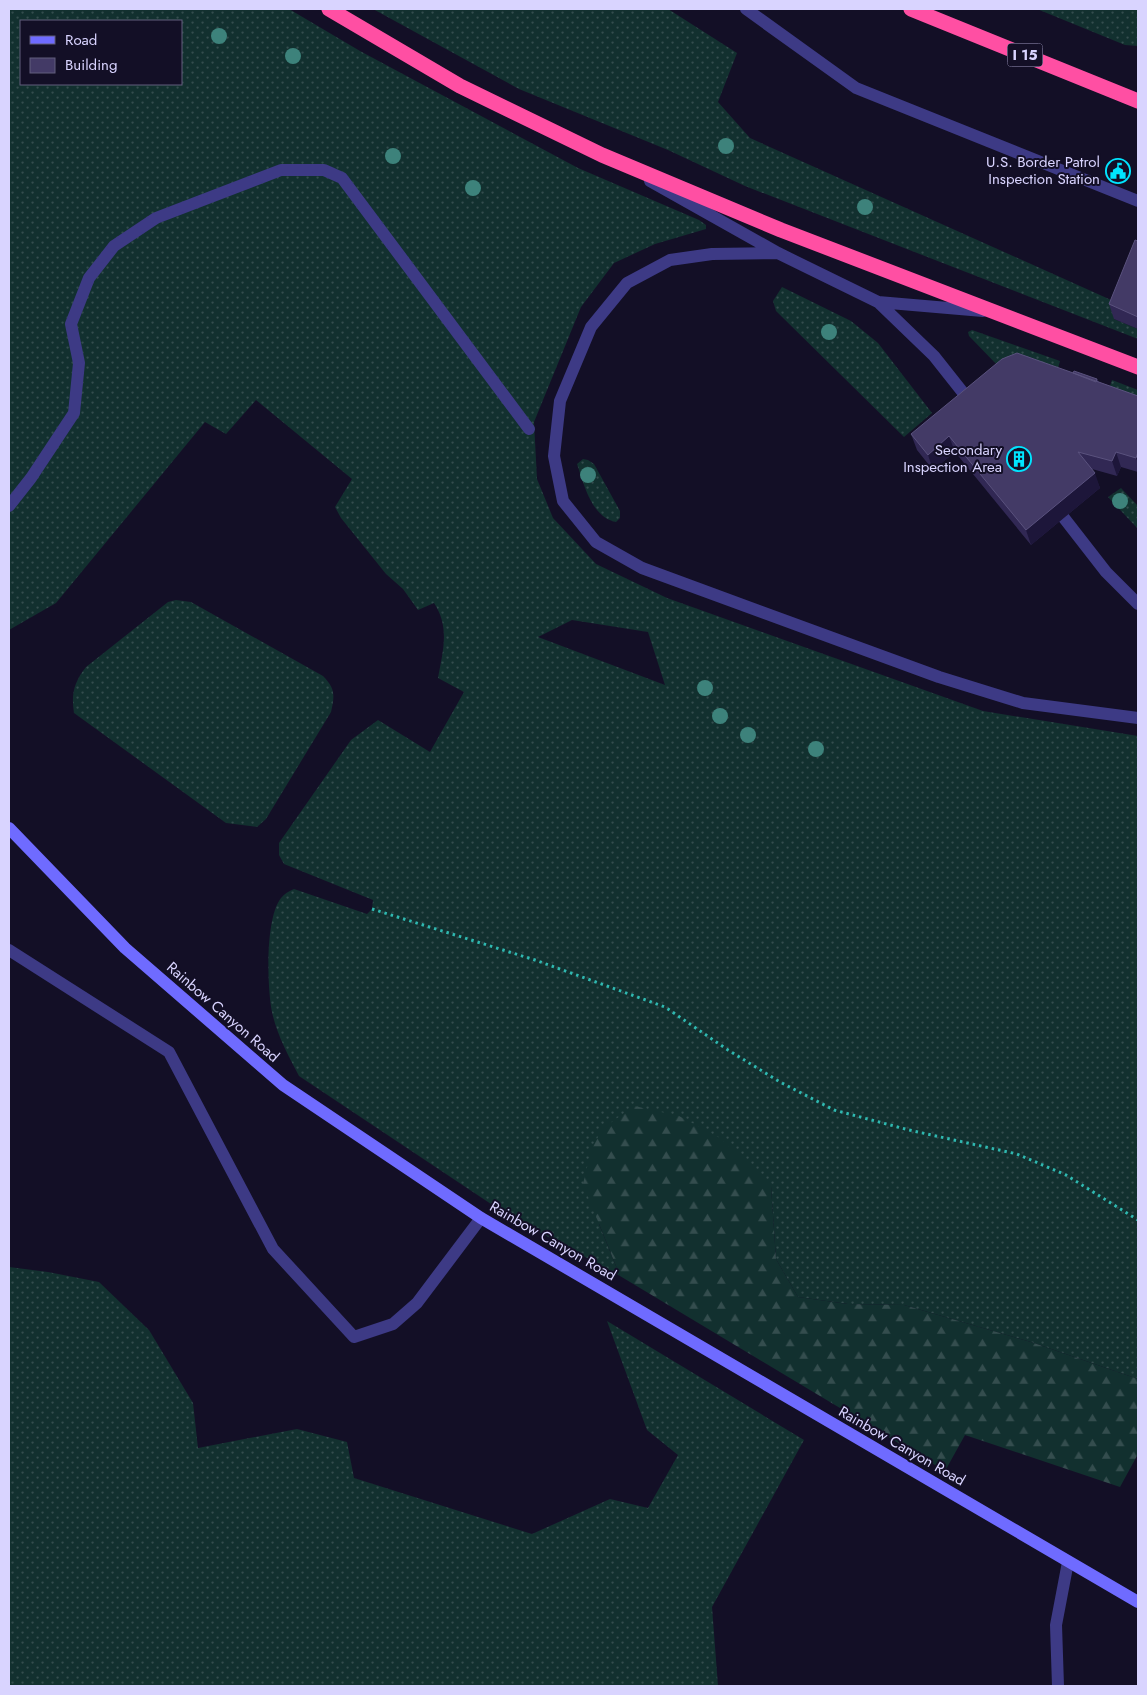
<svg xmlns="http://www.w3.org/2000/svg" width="1147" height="1695" font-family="Jost,sans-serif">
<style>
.grass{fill:url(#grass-dots);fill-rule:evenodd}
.forest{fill:url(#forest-firs)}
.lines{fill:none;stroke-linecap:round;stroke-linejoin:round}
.path{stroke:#2fb8b0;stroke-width:3;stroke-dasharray:2.5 4;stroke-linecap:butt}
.lane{stroke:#3d3a85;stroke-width:12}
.street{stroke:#3d3a85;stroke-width:12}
.secondary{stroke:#6f6bff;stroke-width:12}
.highway{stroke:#ff4fa3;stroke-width:15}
.tree{fill:#3d827b}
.wall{fill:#312854}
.shaded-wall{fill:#1d163a}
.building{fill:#433a66;stroke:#5a527e}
.labels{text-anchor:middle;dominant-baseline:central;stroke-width:4;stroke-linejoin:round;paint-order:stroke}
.shield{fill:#130f26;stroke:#9e99be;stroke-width:1}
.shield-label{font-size:14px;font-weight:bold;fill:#d9d4ff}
.poi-label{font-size:15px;fill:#d9d4ff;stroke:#130f26;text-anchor:end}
.street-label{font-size:15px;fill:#d9d4ff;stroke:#130f26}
</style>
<defs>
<pattern id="grass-dots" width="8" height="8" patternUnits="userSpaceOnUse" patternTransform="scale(1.25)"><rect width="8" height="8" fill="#12302f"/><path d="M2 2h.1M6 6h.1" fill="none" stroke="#344d4e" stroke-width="1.8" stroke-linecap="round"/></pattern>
<pattern id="forest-firs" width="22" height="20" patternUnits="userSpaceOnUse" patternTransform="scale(1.25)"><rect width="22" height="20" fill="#12302f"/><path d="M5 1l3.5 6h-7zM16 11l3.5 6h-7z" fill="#344d4e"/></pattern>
</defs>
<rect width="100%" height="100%" fill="#130f26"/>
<path class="grass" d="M9,9h280l71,42 218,117 121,52 7,5v4l-51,15 -41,19 -33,44 -47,115 3,57 16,39 43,46 71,34 316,113 155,25v643l-107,-37 -127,-37 -56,-1 -50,-7 -22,-38 -5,-73 -172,38 21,52 -114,-62 -207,-138c-11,-21 -22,-41 -27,-64 -5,-25 -7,-94 9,-114 3,-4 8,-7 13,-9l73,25 5,-5 1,-9 -89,-36 -5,-9v-12l72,-103 27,-20 52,32 34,-60 -26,-14c5,-27 12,-51 -4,-75l-16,7 -15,-21 -17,-15 -45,-56 -6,-11 17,-28 -96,-79 -30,34 -21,-12 -149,181 -47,27zM21,21h160v63h-160zM572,620l76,12 17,53 -127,-48z
M373,9h295l69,44 -19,49 32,36 370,166 -6,15 24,10v10l-393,-153 -77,-36 -149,-61z
M1037,9h101v37l-13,-1z
M782,287l69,34 27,22 54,70 -28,24 -128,-126 -3,-10z
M972,330l88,31 -3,11 -56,-3 -32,-33 -1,-4z
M1112,380l26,10v12l-30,-10z
M583,459l5,1 6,4 26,47v7l-4,4c-25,-5 -32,-38 -39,-58z
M1121,488l17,18v23l-30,-32z
M176,600l15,2 132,74c12,12 12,19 8,36l-65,107 -9,8 -31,-4 -152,-110c-3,-19 0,-31 12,-46l82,-65z
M9,1267l39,5 51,10 50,48 44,73 5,45 99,-19 50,13 7,36 178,56 78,-35 38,9 30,-53 -31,-25 -40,-109 197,119 -92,167 6,79h-709z"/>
<path class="forest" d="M634,1106l45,10 41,22 51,48 5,73 22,38 50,7 56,1 127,37 107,37v75l-18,33 -155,-52 -20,36 -325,-195 -37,-92 8,-33 11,-22z"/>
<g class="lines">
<path class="path" d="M372,909l163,51 130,47 63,43 52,32 54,28 75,20 108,24 49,21 72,45"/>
<path class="lane" d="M746,9l110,79 282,113
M650,181l128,72 100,49 56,54 38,48
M778,253l-66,1 -42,6 -43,23 -36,44 -31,74 -6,55 9,45 33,41 46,26 297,109 84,26 115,15
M878,302l105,9
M1064,518l42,54 32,32
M9,950l160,102 104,197 81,88 39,-13 24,-21 64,-85
M1058,1686l-2,-61 12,-63"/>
<path class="street" d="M9,506l22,-28 43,-65 5,-50 -8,-39 18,-46 25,-32 42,-28 125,-48h43l18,8 187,251"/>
<path class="secondary" d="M9,828l116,120 158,137 198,133 657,384"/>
<path class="highway" d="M329,9l131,77 142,69 179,75 357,137
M911,9l227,92"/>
</g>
<g class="tree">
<circle cx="219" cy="36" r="8"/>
<circle cx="293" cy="56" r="8"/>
<circle cx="726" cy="146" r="8"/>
<circle cx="393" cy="156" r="8"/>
<circle cx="473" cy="188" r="8"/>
<circle cx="865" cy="207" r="8"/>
<circle cx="829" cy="332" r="8"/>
<circle cx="588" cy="475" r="8"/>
<circle cx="1120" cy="501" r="8"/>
<circle cx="705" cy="688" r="8"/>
<circle cx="720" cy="716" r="8"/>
<circle cx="748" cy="735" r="8"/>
<circle cx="816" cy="749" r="8"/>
</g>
<path class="wall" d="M1138,241v88l-24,-10 -5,-15z
M1073,373l24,6 2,3 39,14v76l-17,-5 -4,9 -25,-7 8,19 -69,57 -76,-93 -22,18 -16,-20 -6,-16z"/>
<path class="shaded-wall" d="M949,436l6,16 -22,18 -5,-15z
M1116,452l5,15 -4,9 -5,-15z
M1138,452v11l-2,-5z
M1095,473l5,15 -69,57 -5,-15z"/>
<path class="building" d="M1135,240l3,1v76l-29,-13z
M1017,353l121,43v56l-2,6 -20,-6 -4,9 -34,-9 17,21 -69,57 -77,-94 -21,19 -17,-21 91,-75z
M1074,371l23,8 -1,3 -23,-9z"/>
<defs>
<symbol id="civic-ring" viewBox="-11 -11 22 22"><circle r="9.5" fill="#130f26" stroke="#00e5ff" stroke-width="1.5"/><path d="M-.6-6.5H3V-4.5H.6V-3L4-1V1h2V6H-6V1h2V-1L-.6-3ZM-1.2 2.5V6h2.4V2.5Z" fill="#00e5ff"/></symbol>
<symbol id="building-ring" viewBox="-11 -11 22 22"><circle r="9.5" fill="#130f26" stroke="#00e5ff" stroke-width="1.5"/><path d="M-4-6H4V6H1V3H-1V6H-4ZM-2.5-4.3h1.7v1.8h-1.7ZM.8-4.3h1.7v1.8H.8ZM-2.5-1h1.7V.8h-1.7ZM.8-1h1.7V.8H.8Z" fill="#00e5ff"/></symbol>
</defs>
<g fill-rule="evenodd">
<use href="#civic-ring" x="1104" y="157" width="28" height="28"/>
<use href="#building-ring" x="1005" y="445" width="28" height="28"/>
</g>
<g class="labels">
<rect class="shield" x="1007.5" y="43.5" width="35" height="23" rx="4"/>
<g class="shield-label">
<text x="1025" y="55">I 15</text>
</g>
<g class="poi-label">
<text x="1100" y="162">U.S. Border Patrol<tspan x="1100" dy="17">Inspection Station</tspan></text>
<text x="1002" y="450">Secondary<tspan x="1002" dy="17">Inspection Area</tspan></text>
</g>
<g class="street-label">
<text transform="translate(223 1012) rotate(41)">Rainbow Canyon Road</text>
<text transform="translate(553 1241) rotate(30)">Rainbow Canyon Road</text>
<text transform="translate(902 1446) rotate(30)">Rainbow Canyon Road</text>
</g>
</g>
<rect width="1147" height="1695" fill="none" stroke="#d9d4ff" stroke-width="20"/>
<rect x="20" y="20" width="162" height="65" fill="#130f26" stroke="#625e7d"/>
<rect x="30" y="36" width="25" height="8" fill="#6f6bff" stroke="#625e7d"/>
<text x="65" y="45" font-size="15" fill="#d9d4ff">Road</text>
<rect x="30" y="58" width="25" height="15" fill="#433a66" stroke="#625e7d"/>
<text x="65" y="70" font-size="15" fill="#d9d4ff">Building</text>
</svg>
